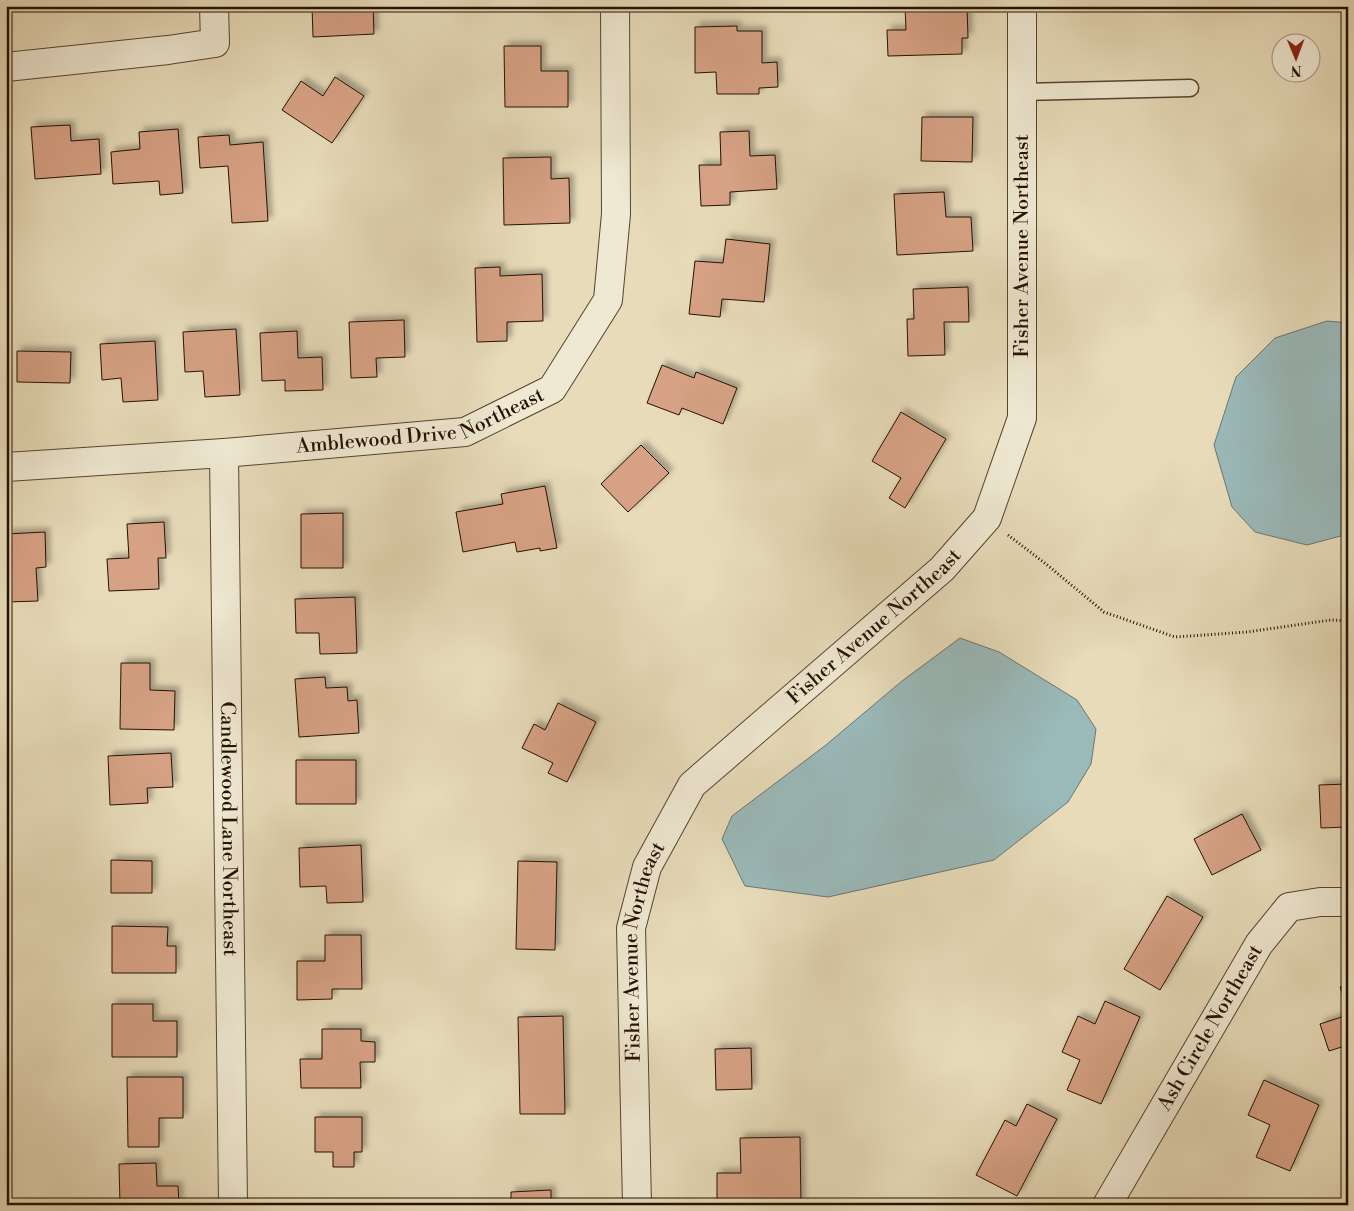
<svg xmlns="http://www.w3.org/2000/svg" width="1354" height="1211" font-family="'Libre Bodoni',serif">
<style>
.water{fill:#9ab9b9;stroke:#6b766f}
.building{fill:#d6a184;stroke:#251100;filter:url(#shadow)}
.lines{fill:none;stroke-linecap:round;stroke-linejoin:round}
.service-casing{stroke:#56442e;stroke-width:19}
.minor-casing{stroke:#56442e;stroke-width:30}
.path{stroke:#251100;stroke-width:3;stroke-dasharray:1 2.5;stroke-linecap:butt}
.service{stroke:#efe8d2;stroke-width:16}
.minor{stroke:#efe8d2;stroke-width:28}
.labels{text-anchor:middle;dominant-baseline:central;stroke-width:4;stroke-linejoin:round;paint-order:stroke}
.street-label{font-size:20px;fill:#251100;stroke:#efe8d2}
</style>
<defs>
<filter id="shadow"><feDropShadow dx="4.5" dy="-4.5" stdDeviation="2.5" flood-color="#0004"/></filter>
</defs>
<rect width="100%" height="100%" fill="#e7dbb9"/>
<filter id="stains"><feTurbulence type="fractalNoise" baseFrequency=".004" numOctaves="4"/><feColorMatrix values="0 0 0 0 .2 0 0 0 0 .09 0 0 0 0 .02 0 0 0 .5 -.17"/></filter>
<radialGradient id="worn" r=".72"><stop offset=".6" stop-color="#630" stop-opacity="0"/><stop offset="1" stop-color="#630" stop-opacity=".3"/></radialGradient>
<path class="water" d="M1327,321l21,2v211l-41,11 -52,-13 -23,-25 -18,-62 22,-68 39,-39z
M960,638l39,14 78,48 19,29 -5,35 -23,38 -74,58 -166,37 -83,-11 -23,-47 10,-23 94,-71 76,-64z"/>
<path class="building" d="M312,6h61l1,28 -61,3z
M905,6h62l1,32h-6v16l-74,2 -1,-26h19z
M737,26v5h25v32l15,-1 1,25 -19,1v6h-42l-1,-22 -21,1v-46z
M504,46h37v25h27v36h-63z
M335,77l29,19 -32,47 -50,-33 19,-29 22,15z
M922,117h51l-1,45 -51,-1z
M70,125l1,16 28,-2 2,35 -66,5 -4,-52z
M178,129l5,64 -23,2 -1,-14 -46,3 -2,-32 29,-3 -1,-17z
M749,131l1,25 25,-1 2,34 -47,3v13l-29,1 -2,-41h22l-1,-33z
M229,135l1,10 33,-3 5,79 -36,2 -4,-57 -28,2 -2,-31z
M551,157v22l18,-1 1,45 -66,2 -1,-67z
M944,192l2,25h25l2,34 -76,4 -3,-61z
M726,239l44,5 -6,58 -42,-3 -2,18 -31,-3 6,-53 28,2z
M500,267v9l42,-2 1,47 -36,1v19l-30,1 -2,-74z
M968,287l1,35h-25l1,33 -37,1 -1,-37h7l-1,-30z
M404,320l1,37 -29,1 1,19 -26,1 -2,-56z
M236,329l4,66 -35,2 -2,-26 -18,1 -2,-40z
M297,331l1,27 24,-1 1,33 -38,1v-11l-23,1 -2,-48z
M155,341l3,59 -35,2 -2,-24 -19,2 -2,-36z
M17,351l54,1 -1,31 -53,-1z
M662,365l32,13 2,-6 41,16 -14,36 -41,-16 -3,7 -32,-12z
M901,412l45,27 -41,69 -16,-10 12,-20 -29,-17z
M641,445l28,28 -41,39 -27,-28z
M545,486l12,62 -17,3v-3l-23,4 -2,-10 -52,10 -7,-40 47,-8 -2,-10z
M343,513v55h-42v-54z
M164,522l2,36h-8l1,31 -50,2 -2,-32 22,-1 -2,-34z
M45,532l1,35 -10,1 2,33 -32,1v-68z
M355,597l2,56 -37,1 -1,-21h-23l-1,-34z
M121,663h29v27l25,1 -1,39 -54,-1z
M325,677l1,11 21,-1 1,14 9,-1 2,33 -60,4 -4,-58z
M558,703l38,19 -29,60 -19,-9 5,-10 -31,-15 12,-24 11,6z
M171,753l2,34 -26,1 1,15 -38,2 -2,-49z
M296,760h60v44h-60z
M1348,784v43l-27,1 -2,-43z
M1242,814l19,36 -49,25 -18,-36z
M361,845l2,57 -36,1 -1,-17 -26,1 -1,-39z
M111,860l41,1v32h-41z
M518,861l39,1 -2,88 -39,-1z
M1167,896l36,21 -43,73 -36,-21z
M112,926l56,1 -1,19h9v27h-64z
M325,935h36l1,54h-30v10l-35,1v-39h28z
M1348,985v25l-8,-23z
M1105,1001l35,16 -39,87 -34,-14 13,-30 -18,-8 16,-36 17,8z
M112,1004h41v17h24v36h-65z
M1348,1015v30l-19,6 -9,-27z
M563,1016l2,98h-45l-2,-97z
M322,1029h39v12l14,1v20h-15l1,26h-60l-1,-29h22z
M751,1048l1,41 -36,1 -1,-41z
M127,1077h56v41h-24v29h-31z
M1264,1080l55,25 -29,66 -34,-14 14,-32 -22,-10z
M1027,1104l30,15 -40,77 -41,-21 29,-55 11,6z
M315,1117h47v35h-8v15h-21v-15h-18z
M800,1137l1,67 -84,1v-32h24l-1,-35z
M156,1163l1,23h21l1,19h-59l-1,-41z
M551,1190v15h-40v-13z"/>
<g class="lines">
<defs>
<path id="service" d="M1022,92l168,-4"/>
<g id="minor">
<path d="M6,67l162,-17 47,-7 -1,-37"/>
<path id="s1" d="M224,453l9,752"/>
<path id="s2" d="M6,467l218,-14 241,-21 87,-43 56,-89 8,-86 -1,-208"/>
<path id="s3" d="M637,1205l-6,-277 16,-61 45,-82 250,-216 45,-51 35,-100v-412"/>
<path id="s4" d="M1107,1205l152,-261 30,-37 31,-5h28"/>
</g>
</defs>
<use href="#service" class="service-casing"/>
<use href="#minor" class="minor-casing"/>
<path class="path" d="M1008,535l38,29 58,48 71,25 72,-5 84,-12 17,1"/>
<use href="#service" class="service"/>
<use href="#minor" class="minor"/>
</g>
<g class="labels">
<g class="street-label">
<text transform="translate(1022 246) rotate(-90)">Fisher Avenue Northeast</text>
<text stroke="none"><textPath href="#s2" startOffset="419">Amblewood Drive Northeast</textPath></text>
<text stroke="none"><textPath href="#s3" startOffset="675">Fisher Avenue Northeast</textPath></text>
<text stroke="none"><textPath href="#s1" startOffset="376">Candlewood Lane Northeast</textPath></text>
<text stroke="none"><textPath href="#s3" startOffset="255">Fisher Avenue Northeast</textPath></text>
<text stroke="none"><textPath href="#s4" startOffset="205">Ash Circle Northeast</textPath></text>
</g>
</g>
<rect width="1354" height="1211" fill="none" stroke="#e7dbb9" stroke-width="25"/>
<rect x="8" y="8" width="1339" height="1196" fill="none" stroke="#251100" stroke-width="2.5"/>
<rect x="12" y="12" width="1329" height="1186" fill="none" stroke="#251100"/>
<g transform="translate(1296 58) rotate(179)"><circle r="24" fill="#efe8d2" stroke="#9e927e"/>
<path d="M0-4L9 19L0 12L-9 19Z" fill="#8f2418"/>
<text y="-8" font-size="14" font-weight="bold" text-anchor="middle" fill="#251100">N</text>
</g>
<rect width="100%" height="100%" filter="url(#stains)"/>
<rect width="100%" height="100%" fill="url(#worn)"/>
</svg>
